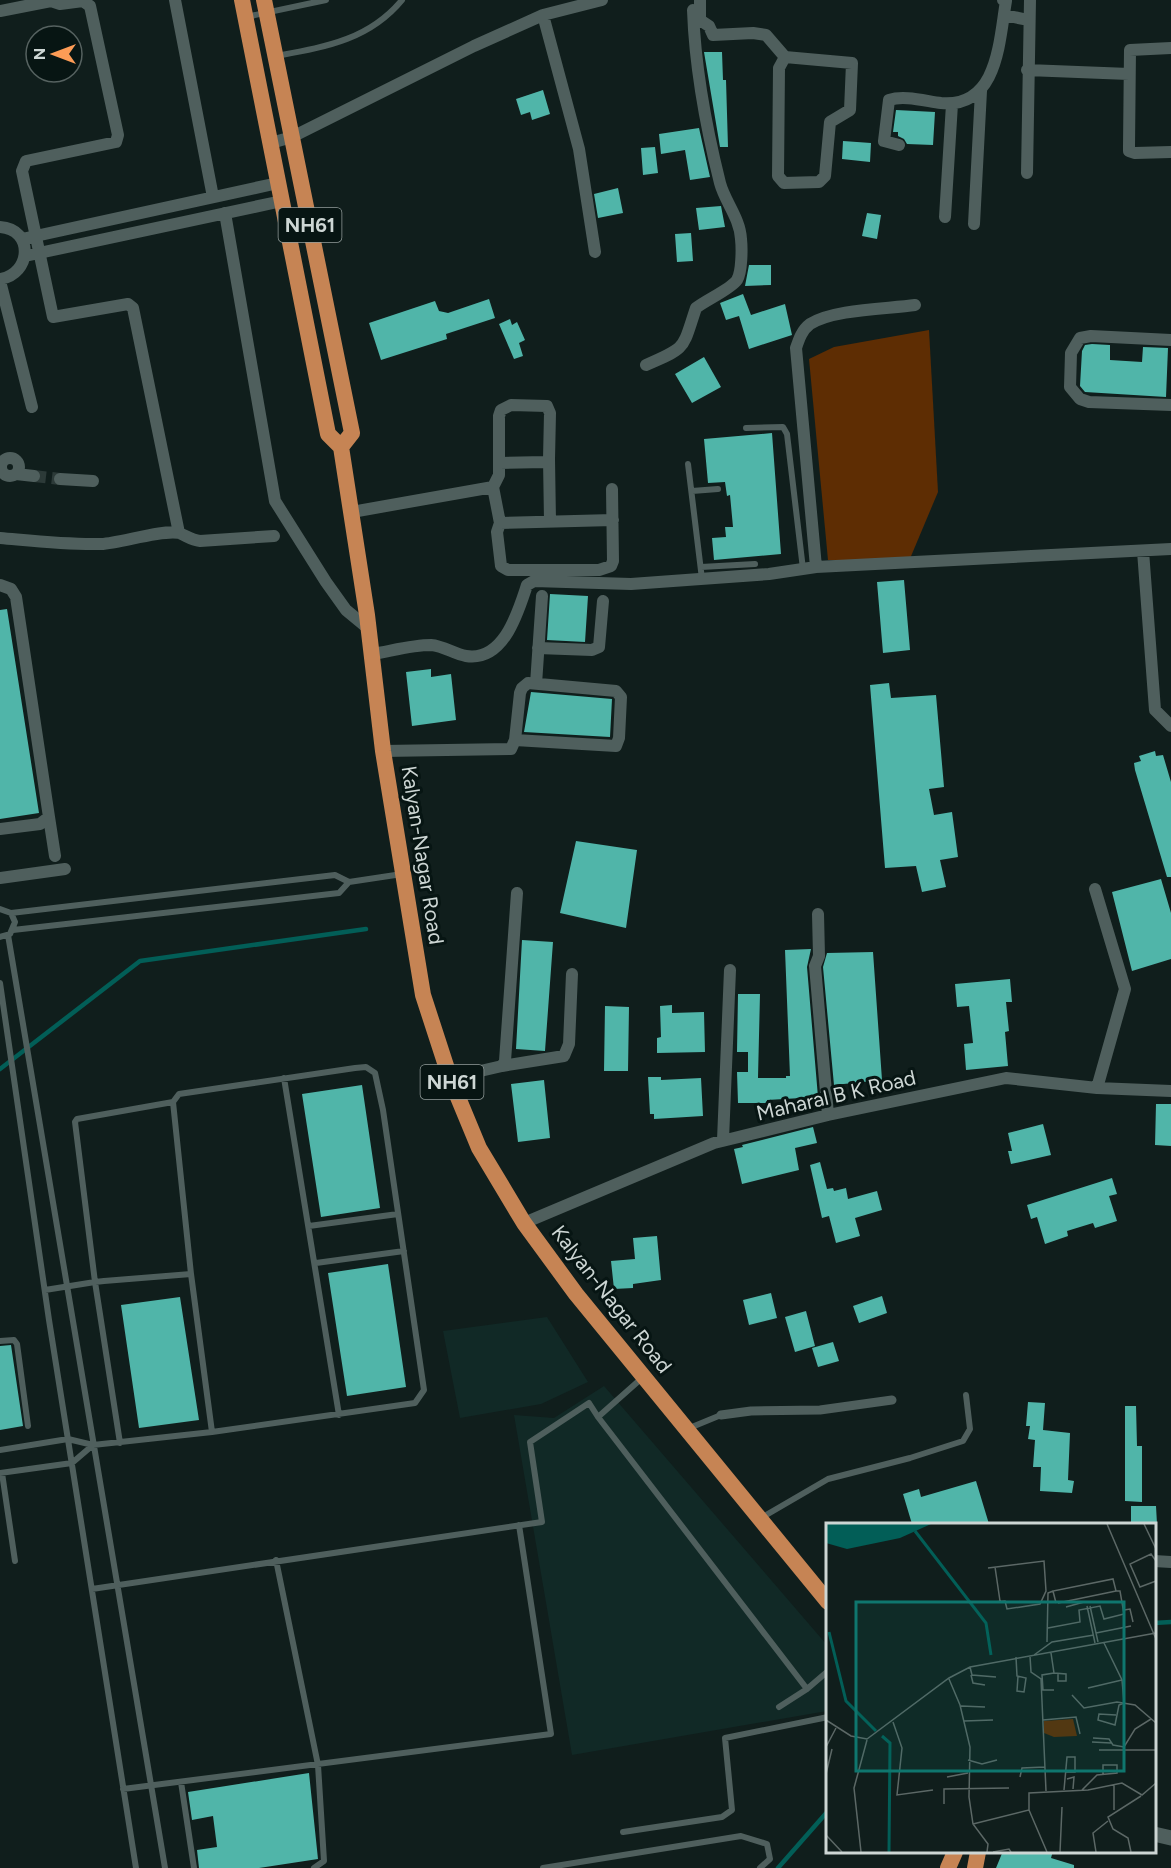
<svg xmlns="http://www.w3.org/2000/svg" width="1171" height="1868" font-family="Figtree,sans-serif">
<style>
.built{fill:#112926}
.green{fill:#5e2d03}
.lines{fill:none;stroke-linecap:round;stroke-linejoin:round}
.stream{stroke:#025e57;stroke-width:4.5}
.building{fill:#50b5a9}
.minor-tunnel{stroke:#2c3a38;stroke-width:12;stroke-dasharray:12 6;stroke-linecap:butt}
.service{stroke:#4f5f5d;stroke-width:6}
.pedestrian{stroke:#4f5f5d;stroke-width:9}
.minor{stroke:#4f5f5d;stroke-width:12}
.tertiary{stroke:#4f5f5d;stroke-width:15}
.trunk{stroke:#c68454;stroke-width:16}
.labels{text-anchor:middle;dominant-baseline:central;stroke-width:6;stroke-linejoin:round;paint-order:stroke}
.shield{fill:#071513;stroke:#929c9a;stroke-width:1.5}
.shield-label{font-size:20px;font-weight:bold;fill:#cdd6d4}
.street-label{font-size:21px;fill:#cdd6d4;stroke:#071513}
.inset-river{fill:none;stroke:#025e57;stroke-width:3}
.inset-road{fill:none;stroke:#5c6866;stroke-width:1.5}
.view{fill:#0f766e;fill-opacity:0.15;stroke:#0f766e;stroke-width:3}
.inset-edge{fill:none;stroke:#cdd6d4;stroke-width:3}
</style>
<rect width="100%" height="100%" fill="#101e1c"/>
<path class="built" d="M547,1317l41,65 -47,22 -81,14 -17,-87z
M604,1386l223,259v66l-255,44 -58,-340 40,3z"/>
<path class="green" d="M929,330l9,162 -29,69 -81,-1 -19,-201 25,-12z"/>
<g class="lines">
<path class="stream" d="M0,1069l140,-108 226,-32
M1154,1623l17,-1
M778,1868l50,-57"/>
</g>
<path class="building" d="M704,52h18l1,28h3l2,67h-8z
M543,90l7,24 -18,6 -2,-8 -9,3 -5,-16z
M896,110l39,2 -2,33 -26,-1 -3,-5 -6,-3v-4h-5z
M699,128l11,49 -20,3 -5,-30 -24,4 -2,-20z
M843,141l28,2 -1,19 -28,-3z
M655,147l3,26 -15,2 -2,-27z
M618,188l5,25 -25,5 -4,-24z
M721,206l4,21 -26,3 -3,-22z
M867,213l14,2 -4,24 -15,-3z
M691,233l2,28 -16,1 -2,-28z
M749,265h22v20l-26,1z
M743,294l8,21 34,-11 7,31 -43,14 -10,-33 -13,4 -6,-17z
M489,299l6,19 -49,16 1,5 -66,21 -12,-37 66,-22 4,10 9,2z
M510,319l2,6 5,-3 8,18 -6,3 4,13 -9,3 -15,-35z
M1092,344l18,1v15l32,2 1,-15 25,1 -2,49 -81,-5 -5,-6 2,-35 3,-6z
M704,357l17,30 -29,16 -17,-29z
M772,433l9,121 -67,6 -2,-22 14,-1 -1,-10h8l-3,-32 -3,1 -2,-14 -17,1 -4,-44z
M904,580l6,70 -27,3 -6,-71z
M550,594l38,2 -3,46 -38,-2z
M7,609l32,204 -39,6v-209z
M431,669v8l20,-3 5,46 -44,6 -6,-54z
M889,683l2,15 45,-3 8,92 -15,2 5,26 18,-3 6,45 -18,3 6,27 -24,5 -6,-26 -31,2 -15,-183z
M531,692l81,7 -2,38 -86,-5z
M1155,751l1,5 7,-1 8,27v95h-4l-32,-107 -1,-7 7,-2 -2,-5z
M576,841l61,9 -11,78 -66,-15z
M1161,879l10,34v46l-39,12 -20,-79z
M522,940l31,2 -8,109 -29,-2z
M811,949l-4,18 11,130 -51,3v3h-29l-1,-31h11v-20h-11l1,-58h22l-2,84h28v-2h4l-5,-126z
M873,952l9,128 -48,5 -11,-118 4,-14z
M1010,979l2,23h-6l3,29 -4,1 3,34 -42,4 -2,-26 9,-1 -4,-37 -12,1 -2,-23z
M672,1005v8l32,-1 1,40 -48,1v-15l4,-1 -1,-31z
M605,1006l24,1 -1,64h-24z
M648,1077h13v3l40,-2 2,38 -49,3v-5h-4z
M544,1080l6,58 -32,4 -7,-58z
M362,1085l18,123 -59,9 -19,-123z
M1156,1104h15v42l-16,-1z
M1043,1124l8,31 -40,9 -3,-13h4l-4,-18z
M813,1127l4,16 -22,5 4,22 -57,14 -8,-35 9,-2 -1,-2z
M820,1162l7,27 6,-1 1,3 12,-3 2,11 29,-8 5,19 -27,8 5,18 -24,7 -7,-27 -7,2 -12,-53z
M1112,1178l5,16 -8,2 8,25 -22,7 -2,-5 -26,8 1,5 -23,8 -8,-27 -6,2 -4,-14z
M657,1236l4,44 -28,4v4l-19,1 -3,-28 24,-2 -2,-21z
M388,1264l18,123 -59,9 -19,-123z
M771,1293l6,25 -28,7 -6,-25z
M882,1296l5,17 -28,10 -6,-17z
M180,1297l19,123 -60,8 -18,-123z
M806,1311l9,35 -20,6 -10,-35z
M833,1342l6,19 -21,6 -6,-19z
M11,1345l12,81 -23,4v-84z
M1028,1402l17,1 -2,27 27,3 -2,47 6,1 -2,12 -32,-2 1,-24h-8l2,-27 -7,-1 2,-13h-4z
M1125,1406h11l1,40h5v56l-17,-1z
M976,1481l13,43h-77l-9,-30 16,-5 2,8z
M1131,1506h25l1,18h-26z
M309,1773l9,86 -59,9h-60l-2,-18 20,-3 -4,-31 -21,4 -4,-28z
M1003,1851h50l-2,7 23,7v3h-78z"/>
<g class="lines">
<path class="minor-tunnel" d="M34,476l26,3"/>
<path class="service" d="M246,17l80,-17
M276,56c49,-9 93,-16 126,-56
M746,428l37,-1 4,7 16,135
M688,464l14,115
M692,491l26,-2
M701,567l54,-3
M0,909l11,4 4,9 -5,12 -10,3
M11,913l324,-38 14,7 53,-8
M13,930l326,-37 10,-11
M8,935l157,933
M0,983l49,337 87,548
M284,1078l55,337
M309,1226l89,-12
M316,1263l88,-12
M45,1290l50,-8 -20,-160 2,-3 96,-17
M0,1341l14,-1 3,4 11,82
M642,1378l-44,39 209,272 21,-18
M687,1429l34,-14
M120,1443l-25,-161 9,-1 87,-7 21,158
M0,1450l68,-11 25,6 119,-13 203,-29 9,-13 -41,-280 -8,-37 -9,-6 -11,1 -176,26 -6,8 18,172
M0,1473l72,-10 21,-18
M2,1473l13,88
M761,1518l67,-39 82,-21 53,-17 7,-12 -4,-34
M276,1560l42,205 6,96 -10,7
M92,1589l450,-67 -12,-80 59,-39 9,14
M779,1707l28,-18
M181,1782l13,86
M123,1789l428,-55 -32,-209
M623,1832l99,-15 10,-7 -7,-72 103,-21
M543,1868l198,-32 26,8 3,15 -10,9"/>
<path class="pedestrian" d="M721,1415l30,-4 69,-1 72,-10"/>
<path class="minor" d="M175,0l38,197
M700,0v20l9,6 4,9 40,-2 13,2 19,22 67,6 -2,47 -20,12 -5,54 -6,6 -35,1 -6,-7 1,-108 6,-11
M0,11l51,-10 9,3 23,-3 7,5 28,129 -2,7 -90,19 -4,10 31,146 75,-13 5,4 46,225
M543,15l59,-15
M1004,15l24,5
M1171,48l-41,2 -1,96v5l6,2 36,-1
M1027,70l102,4
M271,143l21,-6 182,-91 69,-31 36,134 16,103
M899,145l-15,-4 5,-41c15,-5 36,1 52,3 57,5 58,-61 65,-102l-3,-1
M1027,173l3,-173
M225,213l50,288 51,81 20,28 23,19
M945,217l7,-113
M974,224l7,-133
M0,227c34,2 32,47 0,52
M22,239l256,-56
M25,256l257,-55
M0,281l32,126
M1171,340l-80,-4 -11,2 -9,15 -1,34 10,12 9,3 82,3
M646,365c42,-18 36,-16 50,-57 10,-8 35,-19 41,-28 5,-8 5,-32 4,-41 -1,-21 -16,-37 -21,-56 -14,-56 -25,-115 -27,-173
M1 467a9 9 0 1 1 18 0a9 9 0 1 1-18 0Z
M549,459l1,62
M16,474l18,2
M60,479l33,2
M493,487l7,36 -3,9 4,34 7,4h91l12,-4 2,-5 -1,-72
M352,512l141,-25 6,-12v-59l2,-6 10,-5 36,1 3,7 -1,46 -4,3 -45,1
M500,523l113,-3
M0,538c34,3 68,7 101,6 20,-1 62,-15 78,-11 8,3 12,7 21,8l74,-5
M1143,551l12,159 16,16
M816,567l-20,-219c3,-9 6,-18 14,-24 23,-15 77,-15 105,-19
M0,585l11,4 5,8 33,220 -9,7 -40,5
M538,648l54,2 7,-3 4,-46
M372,654c19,-3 40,-9 59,-9 13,1 23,9 35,11 38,6 52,-44 61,-71l7,-4 97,3 138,-10 47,-7 355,-18
M536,684l6,-88
M383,751l128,-2 4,-9 5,-47 2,-5 6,-5 88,8 5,6 -2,41 -3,8 -101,-6
M49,817l6,39
M0,878l65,-9
M1095,889l30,100 -28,99
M818,914l1,42 -4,10 13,149
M502,1066l62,-10 5,-12 3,-70
M450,1078l52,-12 3,-5 12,-168
M723,1140l7,-170
M524,1223l190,-80 114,-28 178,-37 91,10 74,3
M1154,1561l17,1"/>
<path class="tertiary" d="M1154,1834l17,4"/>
<path class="trunk" d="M242,0l86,434 13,13
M264,0l88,433 -11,14 26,168 16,136 40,244 27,83 29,70 45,75 52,71 252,308
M948,1868l7,-16
M975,1868l3,-16"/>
</g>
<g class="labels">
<g class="shield">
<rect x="278.5" y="208" width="63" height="34" rx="4.5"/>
<rect x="420.5" y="1065" width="63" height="34" rx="4.5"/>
</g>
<g class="shield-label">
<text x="310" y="225">NH61</text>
<text x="452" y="1082">NH61</text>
</g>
<g class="street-label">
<text transform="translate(423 855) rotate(81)">Kalyan-Nagar Road</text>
<text transform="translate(836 1095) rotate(-13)">Maharal B K Road</text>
<text transform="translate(612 1299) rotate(52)">Kalyan-Nagar Road</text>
</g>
</g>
<g transform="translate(826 1523)">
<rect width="330" height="330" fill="#101e1c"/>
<path d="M247,196l4,17 -23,1 -10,-4v-12z" fill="#5e2d03"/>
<path d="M0,1h105l-31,14 -53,11 -21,-6z" fill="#025e57"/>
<path class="inset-river" d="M89,8l71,92 5,32M3,109l17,69 30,30M56,213l8,7 -1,109"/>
<path class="inset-road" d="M281,1l49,115M318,1l12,25M330,38l-5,-7 -21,10 10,23 16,-6M169,44l5,34M162,45l56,-7 2,30 -6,13 -33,5 -2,-8 -11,1M232,80l58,-12M261,83l8,37M264,83l8,36M240,84l18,-5M298,87l6,-1 3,13M222,105l32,-6 -1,-12 21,-4 4,13 20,-5 -4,-23h-4l-3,-12 -60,12 3,12M270,110l35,-7M221,119l1,-49 5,-2M225,130l3,20 12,1v7h-8v-7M208,132l18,-13 42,-7M204,133l1,16 10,7 5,112M190,134l1,19 9,2 -2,14 -7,-1 1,-15M144,144l2,8 24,2M145,152l2,8 12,2M123,156l11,26 10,42 -1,50 4,27 15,20 -1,8M296,157l2,22M262,165l34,-8 -18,-37M228,167h-11l-1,-15 12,-2M246,172l12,13 33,-6 18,3 21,18M135,183l24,1M290,192l-17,-1 -1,6 17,5 4,-20 5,-2M0,197l25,16 16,3 82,-61 21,-11 186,-34M217,197l33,-3 4,17M138,198l29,-1M67,199l9,26 -5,47 36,-5M267,215l16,1 4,6 11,2 11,-18 16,-10M266,219l19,1M0,224l10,-19M273,227h57M142,237l14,4 15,-4M0,251l6,-25M121,254l21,-4M194,254l2,-9 23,-1M241,256l7,-2 -1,12M238,267l3,-33h8v15h-9M256,267l15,-15 20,-2v-8h-14v9M118,281v-15l65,-1M203,287l18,42M288,287v-25M147,301l56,-14v-17l59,-3 34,-7 20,12 14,-12M0,312l16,17M35,329l-7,-64 13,-48M167,329l16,-3 2,3M234,329l2,-45M270,329l-3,-19 15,-12M305,329l-3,-14 -15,-9 -5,-12 33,-21"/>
<path class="view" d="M30,79h268v169h-268z"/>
<rect width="330" height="330" class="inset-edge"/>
</g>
<g transform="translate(54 54) rotate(270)"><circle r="28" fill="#071513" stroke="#566260" stroke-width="1.5"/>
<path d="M0-4.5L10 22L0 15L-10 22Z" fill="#fd9c56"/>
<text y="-9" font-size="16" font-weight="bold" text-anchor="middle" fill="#cdd6d4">N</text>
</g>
</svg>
